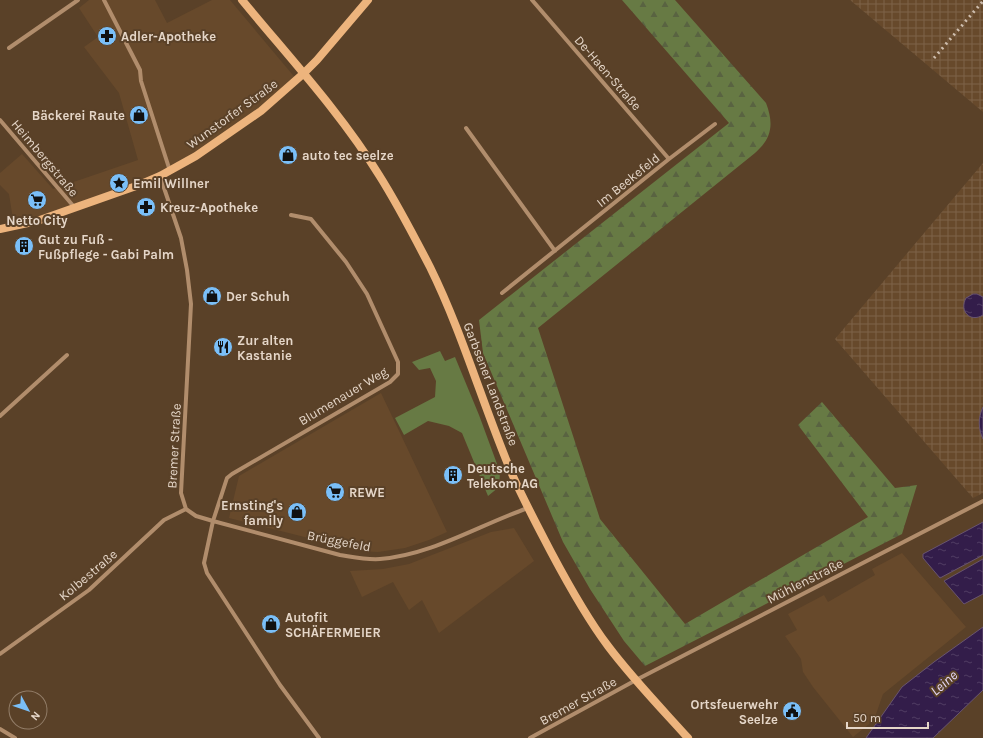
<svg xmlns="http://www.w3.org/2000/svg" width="983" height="738" font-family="Karla,sans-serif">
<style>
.built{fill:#67492b}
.industrial{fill:url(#industrial-grid)}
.green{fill:#677a44}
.forest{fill:url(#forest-firs)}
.water{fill:url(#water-ripples);stroke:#685470}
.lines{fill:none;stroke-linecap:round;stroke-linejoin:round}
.street{stroke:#b18d6c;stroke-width:4}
.secondary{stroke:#edb47d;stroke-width:8}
.rail{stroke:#cfbeae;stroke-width:3;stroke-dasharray:2 4;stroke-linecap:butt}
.labels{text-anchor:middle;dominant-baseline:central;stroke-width:4;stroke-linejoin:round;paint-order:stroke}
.poi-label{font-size:13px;font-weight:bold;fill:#e5d6c8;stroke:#5a4128;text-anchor:start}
.street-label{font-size:13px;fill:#e5d6c8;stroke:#5a4128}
.water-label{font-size:14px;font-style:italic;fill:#e4d6f6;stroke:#5a4128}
</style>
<defs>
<pattern id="industrial-grid" width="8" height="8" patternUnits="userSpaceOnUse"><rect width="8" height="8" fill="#67492b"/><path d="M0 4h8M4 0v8" fill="none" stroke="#7d6248"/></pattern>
<pattern id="forest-firs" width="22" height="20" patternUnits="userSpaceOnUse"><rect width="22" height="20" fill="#677a44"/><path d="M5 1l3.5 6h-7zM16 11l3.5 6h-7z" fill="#596341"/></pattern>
<pattern id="water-ripples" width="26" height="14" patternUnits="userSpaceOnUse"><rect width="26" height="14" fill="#331d4a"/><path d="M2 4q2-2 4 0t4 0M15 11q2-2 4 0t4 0" fill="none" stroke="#503d63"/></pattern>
</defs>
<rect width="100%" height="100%" fill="#5a4128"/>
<path class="built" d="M89,0h13l37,70 3,13 -1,-13 -36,-70h50l12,23 45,-23h18l67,80 -36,31 -91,60 -156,55 -5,-32 -9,-9v-12l22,-19 31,35 85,-29 -19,-67 -35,-46 14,-10 -19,-29z
M381,393l66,139 -18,8 -24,8 -27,4 -18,-1 -131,-33 10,-42z
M514,528l20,33 -95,72 -17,-33 -13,10 -16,-28 -31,15 -12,-26 33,-2 26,-5 82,-32z
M902,553l64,74 -83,67 -9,26 -21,17 -40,-50 -10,-15 -2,-13 -16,-23 12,-6 -9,-16 36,-19 4,7 47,-27 -3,-6z"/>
<path class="industrial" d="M850,0h133v112z
M983,163v330l-10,5 -138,-159z"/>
<path class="green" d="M440,351l5,10 10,-4 24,58 21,57 -1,15 -11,9 -26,-63 -13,-7 -21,-5 -24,14 -9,-17 40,-21 1,-16 -6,-13 -11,2 -7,-8z"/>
<path class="forest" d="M622,0h53l91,103c8,21 6,35 -11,50l-217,175 62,191 85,105 183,-107 -70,-92 24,-23 73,86 22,-3 -15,49 -257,132 -21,-25 -34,-52 -27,-47 -80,-189 -4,-33 250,-197z"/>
<path class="water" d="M973,294h4l6,3v18c-13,8 -24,-4 -17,-17z
M983,407v32c-5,-11 -5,-21 0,-32z
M983,522v33l-43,23 -17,-20v-4z
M983,559v35l-19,10 -20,-23z
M983,627v63l-50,48h-67l36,-51 32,-25z"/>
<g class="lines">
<path class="street" d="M104,0l36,70 1,11 29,90
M532,0l137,159
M9,48l69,-48
M0,120l75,88
M466,128l89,123
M160,176l21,62 6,32 4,34 -10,189 5,16 10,7 17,5 -9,42 3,10 73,112 39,53
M291,215l20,4 35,43 21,32 31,68v12l-8,8 -158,92 -5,4 -14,43 127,34c13,2 26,5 40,4 52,-4 99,-34 148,-51
M502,293l167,-134 46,-35
M0,416l67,-61
M0,654l89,-64 75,-70 22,-11
M0,729l15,9
M530,738l106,-58 347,-179"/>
<path class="secondary" d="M242,0c46,56 99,113 137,175 19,30 35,61 51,92 33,67 53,139 82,207 12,27 26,53 39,78 17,32 35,65 57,94 24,32 53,62 80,92
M0,229l37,-8 102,-36 21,-9 36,-20 65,-45 42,-37 14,-14 51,-60"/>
<path class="rail" d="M934,58l49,-57"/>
</g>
<defs>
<symbol id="pharmacy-disc" viewBox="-11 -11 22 22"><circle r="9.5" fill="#7abff8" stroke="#5a4128"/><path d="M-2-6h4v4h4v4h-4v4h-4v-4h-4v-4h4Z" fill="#111"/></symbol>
<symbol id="shop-disc" viewBox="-11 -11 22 22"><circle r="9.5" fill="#7abff8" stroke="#5a4128"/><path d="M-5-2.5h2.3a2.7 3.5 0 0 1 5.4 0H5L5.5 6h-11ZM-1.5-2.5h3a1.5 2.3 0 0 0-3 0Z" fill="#111"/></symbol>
<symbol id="sight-disc" viewBox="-11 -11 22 22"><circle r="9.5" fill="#7abff8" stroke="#5a4128"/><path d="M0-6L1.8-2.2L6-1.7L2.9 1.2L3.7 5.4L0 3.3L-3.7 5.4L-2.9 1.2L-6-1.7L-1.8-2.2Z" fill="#111"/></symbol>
<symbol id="supermarket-disc" viewBox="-11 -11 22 22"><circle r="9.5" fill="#7abff8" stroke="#5a4128"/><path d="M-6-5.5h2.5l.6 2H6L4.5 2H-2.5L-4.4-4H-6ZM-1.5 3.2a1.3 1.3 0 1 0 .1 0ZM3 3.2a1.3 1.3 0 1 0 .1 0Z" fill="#111"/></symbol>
<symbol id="building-disc" viewBox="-11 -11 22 22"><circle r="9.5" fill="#7abff8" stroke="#5a4128"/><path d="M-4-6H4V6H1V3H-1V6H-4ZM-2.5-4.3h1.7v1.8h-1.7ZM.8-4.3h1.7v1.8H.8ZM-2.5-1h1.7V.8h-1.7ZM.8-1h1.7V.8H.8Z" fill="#111"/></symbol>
<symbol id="restaurant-disc" viewBox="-11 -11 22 22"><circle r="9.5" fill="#7abff8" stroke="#5a4128"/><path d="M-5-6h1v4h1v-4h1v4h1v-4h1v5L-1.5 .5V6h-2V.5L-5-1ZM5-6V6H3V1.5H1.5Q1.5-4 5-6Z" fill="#111"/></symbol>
<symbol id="civic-disc" viewBox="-11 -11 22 22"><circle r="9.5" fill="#7abff8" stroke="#5a4128"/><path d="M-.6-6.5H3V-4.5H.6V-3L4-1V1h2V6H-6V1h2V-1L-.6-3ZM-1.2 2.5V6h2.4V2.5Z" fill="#111"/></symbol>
</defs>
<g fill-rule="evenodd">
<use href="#pharmacy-disc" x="96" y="25" width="22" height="22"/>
<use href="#shop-disc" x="128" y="104" width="22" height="22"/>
<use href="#shop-disc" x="277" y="144" width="22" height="22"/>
<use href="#sight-disc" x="108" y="172" width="22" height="22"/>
<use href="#supermarket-disc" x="26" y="189" width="22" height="22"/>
<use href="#pharmacy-disc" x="135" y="196" width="22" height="22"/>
<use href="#building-disc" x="13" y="235" width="22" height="22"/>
<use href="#shop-disc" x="201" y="285" width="22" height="22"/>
<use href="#restaurant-disc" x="212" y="336" width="22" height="22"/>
<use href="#building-disc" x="442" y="464" width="22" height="22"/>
<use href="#supermarket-disc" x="324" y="481" width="22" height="22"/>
<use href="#shop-disc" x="286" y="501" width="22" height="22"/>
<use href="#shop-disc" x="260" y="613" width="22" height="22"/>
<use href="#civic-disc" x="781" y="700" width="22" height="22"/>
</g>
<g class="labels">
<g class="poi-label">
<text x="121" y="36">Adler-Apotheke</text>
<text x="125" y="115" text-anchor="end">Bäckerei Raute</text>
<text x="302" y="155">auto tec seelze</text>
<text x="133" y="183">Emil Willner</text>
<text x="160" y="207">Kreuz-Apotheke</text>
<text x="37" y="220" text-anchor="middle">Netto City</text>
<text x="38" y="239">Gut zu Fuß -<tspan x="38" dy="15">Fußpflege - Gabi Palm</tspan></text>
<text x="226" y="296">Der Schuh</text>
<text x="237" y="340">Zur alten<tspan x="237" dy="15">Kastanie</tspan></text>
<text x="467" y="468">Deutsche<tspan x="467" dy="15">Telekom AG</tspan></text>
<text x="349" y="492">REWE</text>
<text x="283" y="505" text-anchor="end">Ernsting's<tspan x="283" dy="15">family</tspan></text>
<text x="285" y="617">Autofit<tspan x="285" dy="15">SCHÄFERMEIER</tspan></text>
<text x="778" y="704" text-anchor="end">Ortsfeuerwehr<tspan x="778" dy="15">Seelze</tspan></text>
</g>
<g class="street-label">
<text transform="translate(608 73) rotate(49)">De-Haen-Straße</text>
<text transform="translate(232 114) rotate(-36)">Wunstorfer Straße</text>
<text transform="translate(45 158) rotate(50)">Heimbergstraße</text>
<text transform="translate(628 180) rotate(-39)">Im Beekefeld</text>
<text transform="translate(491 384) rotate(69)">Garbsener Landstraße</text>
<text transform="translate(343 396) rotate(-31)">Blumenauer Weg</text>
<text transform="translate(174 446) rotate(-87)">Bremer Straße</text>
<text transform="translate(339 541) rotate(11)">Brüggefeld</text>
<text transform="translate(88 575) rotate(-40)">Kolbestraße</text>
<text transform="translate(805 581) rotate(-27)">Mühlenstraße</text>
<text transform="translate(578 701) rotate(-29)">Bremer Straße</text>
</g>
<g class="water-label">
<text transform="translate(944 683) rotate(-41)">Leine</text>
</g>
</g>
<g transform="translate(28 710) rotate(130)"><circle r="19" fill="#5a4128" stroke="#927d68"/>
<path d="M0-3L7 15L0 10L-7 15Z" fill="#7abff8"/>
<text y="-6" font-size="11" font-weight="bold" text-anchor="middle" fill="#e5d6c8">N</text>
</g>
<path d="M847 722v6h81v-6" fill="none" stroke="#e5d6c8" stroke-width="2"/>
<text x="853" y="722" font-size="12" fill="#e5d6c8" stroke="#5a4128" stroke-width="3" paint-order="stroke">50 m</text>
</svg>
